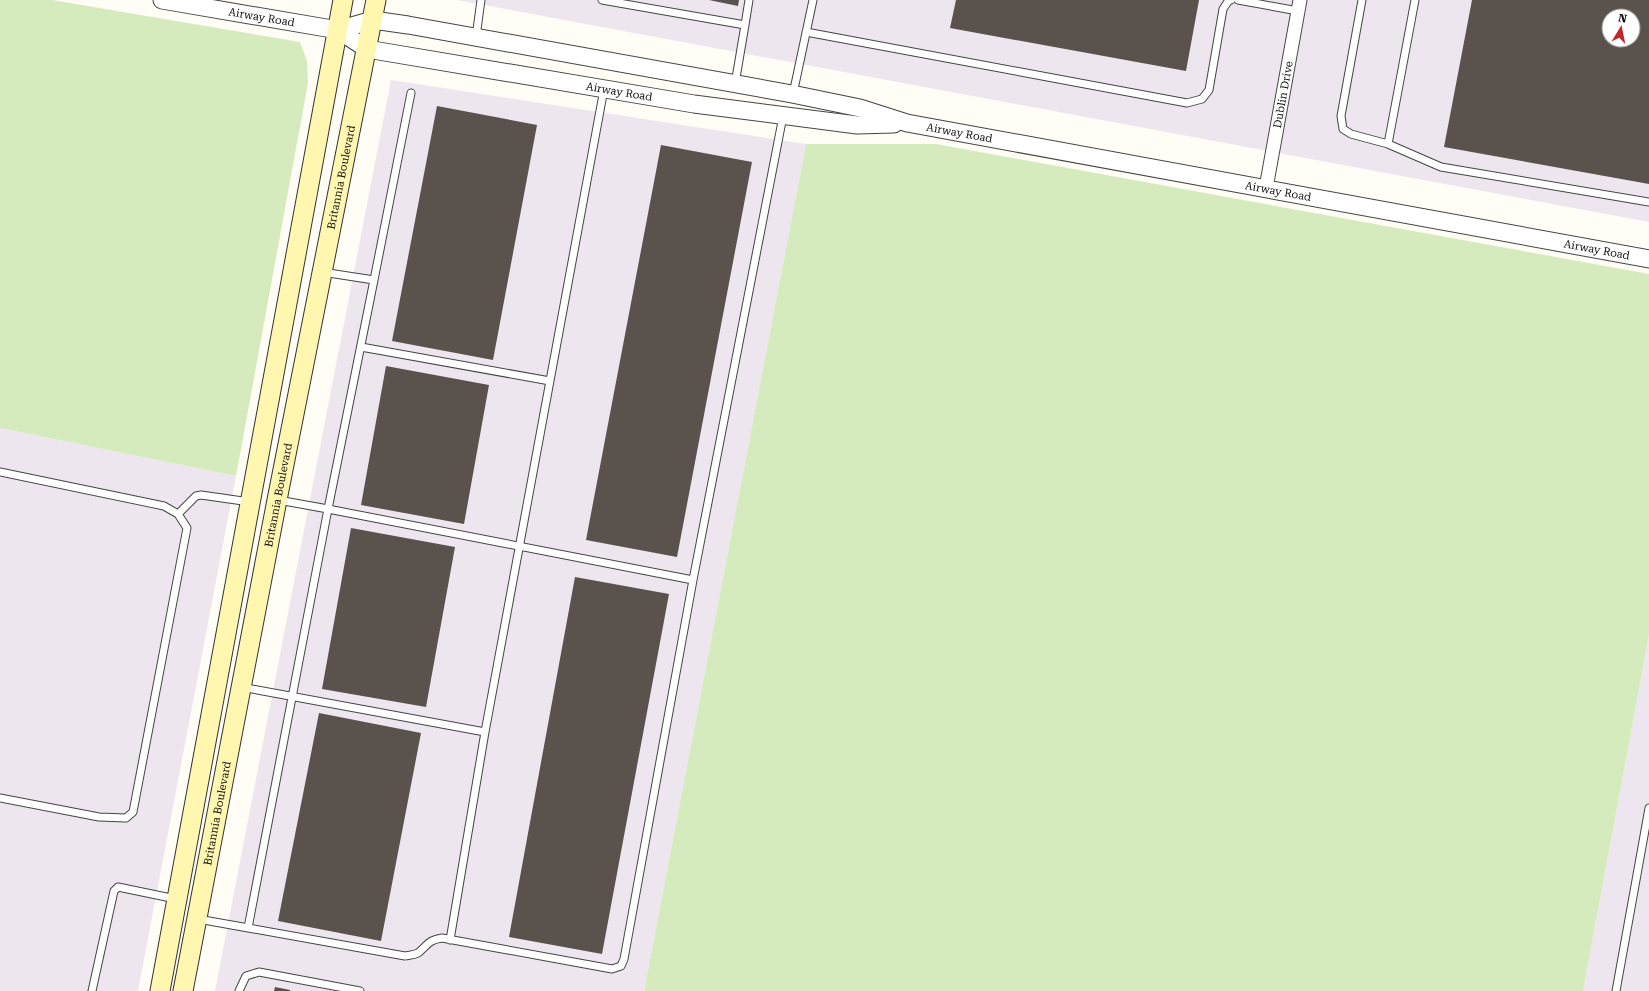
<svg xmlns="http://www.w3.org/2000/svg" width="1649" height="991" font-family="'Roboto Serif',serif">
<style>
.industrial{fill:#eee6ef;fill-rule:evenodd}
.green{fill:#d5ebbd}
.building{fill:#5a524d;fill-rule:evenodd}
.lines{fill:none;stroke-linecap:round;stroke-linejoin:round}
.service-casing{stroke:#444;stroke-width:9}
.minor-casing{stroke:#444;stroke-width:15}
.tertiary-casing{stroke:#444;stroke-width:19}
.secondary-casing{stroke:#333;stroke-width:21}
.service{stroke:#fff;stroke-width:7}
.minor{stroke:#fff;stroke-width:13}
.tertiary{stroke:#fff;stroke-width:17}
.secondary{stroke:#fff6b0;stroke-width:19}
.labels{text-anchor:middle;dominant-baseline:central;stroke-width:4;stroke-linejoin:round;paint-order:stroke}
.street-label{font-size:11px;fill:#111;stroke:#fff}
</style>
<rect width="100%" height="100%" fill="#fffdf5"/>
<path class="industrial" d="M457,0h1192v222zM1609,16h24v24h-24z
M391,80l415,64 -162,847h-429z
M0,428l236,48 -98,515h-138z
M1649,635v356h-66z"/>
<path class="green" d="M0,0h52l248,42 7,19 1,22 -72,393 -236,-48z
M806,144h130l713,130v361l-66,356h-939z"/>
<path class="building" d="M709,0h30l-1,6z
M956,0h243l-13,71 -236,-43z
M1472,0h177v184l-205,-37zM1609,16h24v24h-24z
M437,106l100,19 -44,235 -101,-19z
M661,145l91,17 -75,395 -91,-17z
M386,366l103,19 -25,139 -103,-19z
M351,528l104,19 -29,160 -104,-18z
M575,577l94,17 -67,360 -93,-17z
M319,713l102,20 -40,208 -103,-20z
M275,987l15,3v1h-16z"/>
<g class="lines">
<defs>
<path id="service" d="M602,0l143,25 -10,59
M1238,0l60,11
M1362,0l-21,116 2,13 8,5 37,10
M1415,0l-27,144 53,23 208,35
M745,25l4,-25
M806,32l381,71 15,-4 7,-9 14,-81 6,-9h2
M476,37l5,-37
M793,94l20,-94
M322,272l52,8 37,-187
M361,347l189,34
M0,472l164,34 14,8 9,14 -54,284 -7,6 -27,-1 -99,-19
M278,500l50,9 46,-229
M178,514l18,-18 5,-1 49,7
M241,687l244,45 119,-643
M198,919l207,37c4,-1 9,-1 13,-3 10,-8 10,-13 24,-15l170,31 9,-3 3,-7 69,-379
M248,928l80,-419 365,71 90,-464
M450,940l35,-208
M92,991l22,-100 4,-4 58,12
M239,991l7,-15 13,-4 101,19
M1616,991l33,-183"/>
<g id="minor">
<path id="s1" d="M1266,188l34,-188"/>
</g>
<g id="tertiary">
<path id="s2" d="M162,0l176,30 29,19 327,55 163,21 37,-1"/>
<path id="s3" d="M338,30l35,-10 35,5 384,69 68,14 47,15 742,136"/>
</g>
<g id="secondary">
<path d="M160,991l183,-991"/>
<path id="s4" d="M183,991l94,-491 99,-500"/>
</g>
</defs>
<use href="#service" class="service-casing"/>
<use href="#minor" class="minor-casing"/>
<use href="#tertiary" class="tertiary-casing"/>
<use href="#secondary" class="secondary-casing"/>
<use href="#service" class="service"/>
<use href="#minor" class="minor"/>
<use href="#tertiary" class="tertiary"/>
<use href="#secondary" class="secondary"/>
</g>
<g class="labels">
<g class="street-label">
<text stroke="none"><textPath href="#s2" startOffset="101">Airway Road</textPath></text>
<text stroke="none"><textPath href="#s2" startOffset="469">Airway Road</textPath></text>
<text stroke="none"><textPath href="#s1" startOffset="95">Dublin Drive</textPath></text>
<text stroke="none"><textPath href="#s3" startOffset="634">Airway Road</textPath></text>
<text stroke="none"><textPath href="#s4" startOffset="829">Britannia Boulevard</textPath></text>
<text stroke="none"><textPath href="#s3" startOffset="958">Airway Road</textPath></text>
<text stroke="none"><textPath href="#s3" startOffset="1282">Airway Road</textPath></text>
<text stroke="none"><textPath href="#s4" startOffset="505">Britannia Boulevard</textPath></text>
<text stroke="none"><textPath href="#s4" startOffset="181">Britannia Boulevard</textPath></text>
</g>
</g>
<g transform="translate(1621 28) rotate(10)"><circle r="19" fill="#ffffff" stroke="#a0a0a0"/>
<path d="M0-3L7 15L0 10L-7 15Z" fill="#c4262e"/>
<text y="-6" font-size="11" font-weight="bold" text-anchor="middle" fill="#111111">N</text>
</g>
</svg>
